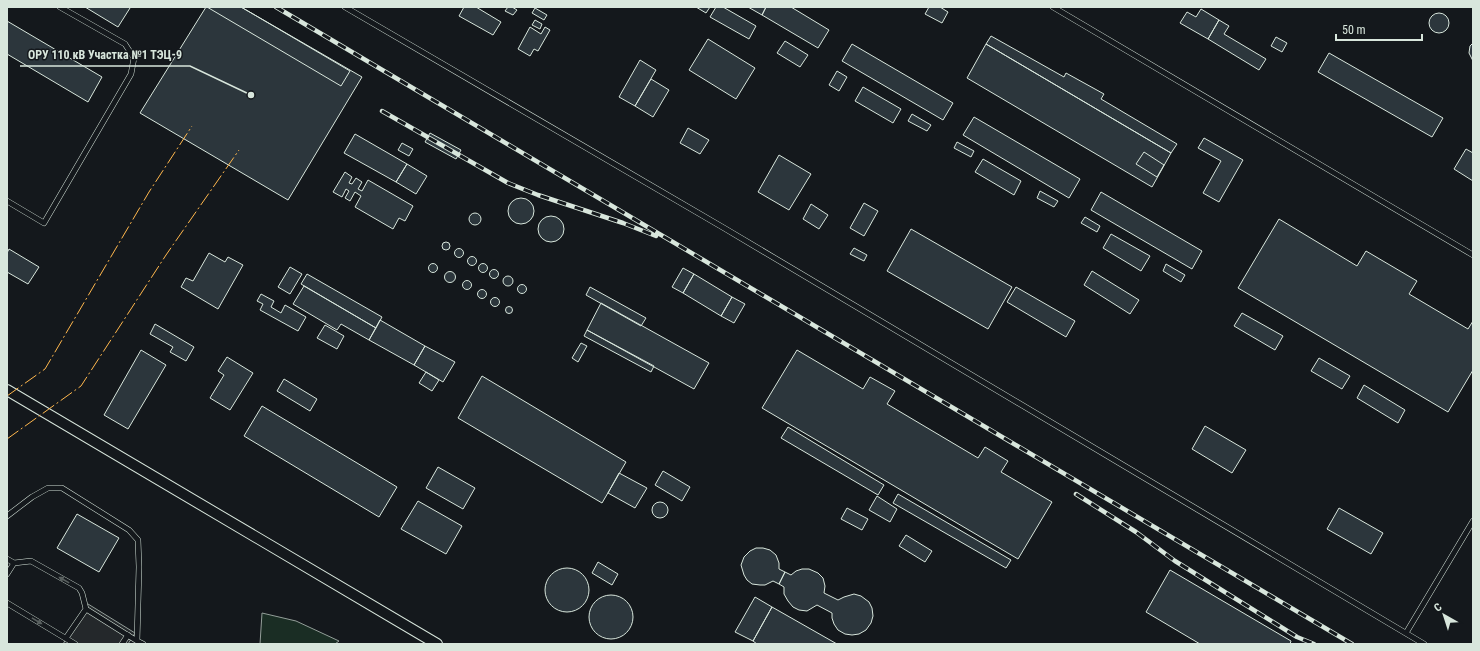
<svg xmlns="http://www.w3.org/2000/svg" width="1480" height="651" font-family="'Roboto Condensed',sans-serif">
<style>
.green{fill:#1a2d24;stroke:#939e99}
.parking{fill:#24282b;stroke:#939e99}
.building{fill:#2c363c;stroke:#d8e6dc}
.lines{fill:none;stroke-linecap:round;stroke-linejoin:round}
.lane-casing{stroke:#d8e6dc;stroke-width:6}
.street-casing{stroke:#d8e6dc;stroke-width:12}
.lane{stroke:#14181c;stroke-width:5}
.street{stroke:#14181c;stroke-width:10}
.rail-casing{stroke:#d8e6dc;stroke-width:4.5}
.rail{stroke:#14181c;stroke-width:3;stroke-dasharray:9;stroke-linecap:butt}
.power{stroke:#ffb74d;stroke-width:1;stroke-dasharray:14 3 2 3;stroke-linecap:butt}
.oneway{fill:#59605f}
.leader{fill:none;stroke:#d8e6dc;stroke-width:1.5}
.callout-dot{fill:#d8e6dc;stroke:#14181c;stroke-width:1.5}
.callout-label{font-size:12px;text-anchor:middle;font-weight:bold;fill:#d8e6dc;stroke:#14181c;stroke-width:3;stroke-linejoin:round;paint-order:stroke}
</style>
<rect width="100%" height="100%" fill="#14181c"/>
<path class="green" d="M262,613l34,8 43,20 -4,3h-75z"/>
<path class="parking" d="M88,604l47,29 -7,11h-65z"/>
<path class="building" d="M85,7h43l2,1 -12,19z
M206,7h35l121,70 -74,123 -148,-87z
M207,7h34l109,64 -9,15z
M464,7h12l25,15 -8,13 -34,-19z
M508,7h4l5,3 -4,5 -8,-4z
M696,7h14l-4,6z
M716,7h7l33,19 -7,13 -39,-22z
M748,7h18l-4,8z
M766,7h25l38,23 -11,18 -56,-33z
M929,7h11l8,5 -6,11 -17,-9z
M535,8l12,7 -3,5 -12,-7z
M1201,9l18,11 -11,19 -28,-16 7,-11 9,5z
M1429 23a10 10 0 1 1 20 0a10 10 0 1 1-20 0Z
M535,20l7,4 -2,5 -8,-4z
M1219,20l10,6 -5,8 42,25 -7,11 -51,-31z
M7,21l95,56 -14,25 -81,-48z
M530,27l11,7 4,-7 5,3 -12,21 -4,-2 -4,7 -12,-7z
M991,36l73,41 2,-4 38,21 -3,5 76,45 -6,9 -185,-109z
M1276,37l11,6 -5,9 -11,-6z
M708,39l47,29 -19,31 -47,-29z
M785,41l23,14 -8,12 -23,-14z
M1473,43v18l-4,-8 1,-7z
M852,44l101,59 -10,17 -101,-59z
M986,44l185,109 -19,34 -185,-109z
M1329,53l114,65 -11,19 -114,-65z
M640,60l16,10 -21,36 -16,-9z
M837,71l10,6 -8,14 -10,-6z
M651,79l18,11 -16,27 -18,-11z
M863,87l38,22 -8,14 -38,-22z
M912,114l19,11 -4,6 -19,-10z
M974,117l106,62 -11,19 -106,-63z
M688,128l21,12 -9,14 -20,-11z
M430,133l31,17 -5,9 -31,-17z
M355,134l52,30 -11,18 -52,-29z
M1204,138l39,22 -24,42 -16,-9 18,-32 -23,-13z
M957,142l17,9 -3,6 -17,-9z
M402,143l11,6 -4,7 -11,-6z
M1466,149l7,4v28l-19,-12z
M1144,152l20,13 -7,12 -21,-13z
M779,155l32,19 -22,36 -31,-18z
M983,159l38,22 -7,14 -39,-23z
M407,164l20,12 -11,18 -20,-12z
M345,172l7,5 -3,6 3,1 4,-6 6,4 -4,7 4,2 6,-11 45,26 -8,15 -6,-3 -6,11 -38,-22 6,-11 -6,-4 -5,9 -5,-3 4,-7 -3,-2 -4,8 -9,-5z
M1040,191l18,10 -4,6 -17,-9z
M1101,192l101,59 -10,18 -101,-59z
M508 211a13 13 0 1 1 26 0a13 13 0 1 1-26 0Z
M864,203l14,8 -14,25 -14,-8z
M811,204l17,11 -9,14 -16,-10z
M469 219a6 6 0 1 1 12 0a6 6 0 1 1-12 0Z
M538 229a13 13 0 1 1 26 0a13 13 0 1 1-26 0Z
M1085,217l15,9 -3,6 -16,-9z
M1279,219l78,47 9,-15 51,30 -8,13 59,35 5,-8v49l-25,42 -210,-124z
M911,229l101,58 -24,42 -101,-58z
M1111,234l39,22 -9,15 -38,-23z
M442 246a4 4 0 1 1 8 0a4 4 0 1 1-8 0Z
M854,248l13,7 -3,6 -14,-7z
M454.5 253a4.5 4.5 0 1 1 9 0a4.5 4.5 0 1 1-9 0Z
M9,249l30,18 -11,17 -21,-12v-19z
M209,253l16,9 3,-5 15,8 -25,44 -37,-22 5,-9 7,3z
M467.5 261a4.5 4.5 0 1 1 9 0a4.5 4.5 0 1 1-9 0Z
M428.5 268a4.5 4.5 0 1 1 9 0a4.5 4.5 0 1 1-9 0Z
M478.5 268a4.5 4.5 0 1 1 9 0a4.5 4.5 0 1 1-9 0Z
M1166,264l19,11 -4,7 -18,-11z
M290,267l12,7 -12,20 -12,-7z
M683,268l11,6 -11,19 -11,-6z
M489.5 274a4.5 4.5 0 1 1 9 0a4.5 4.5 0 1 1-9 0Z
M1092,271l47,29 -9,14 -46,-29z
M444.5 277a5.5 5.5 0 1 1 11 0a5.5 5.5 0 1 1-11 0Z
M307,274l75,43 -6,11 -75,-44z
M694,274l38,23 -11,19 -38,-23z
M503 281a5 5 0 1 1 10 0a5 5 0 1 1-10 0Z
M462.5 285a4.5 4.5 0 1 1 9 0a4.5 4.5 0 1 1-9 0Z
M517.5 289a4.5 4.5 0 1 1 9 0a4.5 4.5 0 1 1-9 0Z
M304,286l72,42 -7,12 -28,-16 -4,6 -44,-26z
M590,287l56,31 -5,8 -55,-31z
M1016,287l59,34 -9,16 -59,-35z
M477.5 294a4.5 4.5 0 1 1 9 0a4.5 4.5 0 1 1-9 0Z
M261,294l13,7 -3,6 10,6 4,-8 21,12 -8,14 -38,-21 3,-6 -6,-3z
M732,297l13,7 -11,19 -13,-7z
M490.5 302a4.5 4.5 0 1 1 9 0a4.5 4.5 0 1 1-9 0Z
M601,303l108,60 -15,26 -107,-59z
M505.5 310a3.5 3.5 0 1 1 7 0a3.5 3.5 0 1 1-7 0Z
M1242,313l41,23 -8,14 -41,-24z
M380,320l45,26 -11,19 -45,-25z
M155,324l39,23 -8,14 -16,-9 3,-5 -23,-13z
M325,325l19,11 -7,13 -20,-11z
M587,330l67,36 -3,6 -67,-36z
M581,343l6,3 -9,16 -6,-4z
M425,346l30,16 -12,20 -29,-17z
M141,350l25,15 -38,64 -24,-14z
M797,350l66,39 7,-12 25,14 -8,13 91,54 7,-11 23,14 -7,11 51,30 -34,57 -256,-151z
M227,357l26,16 -23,37 -20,-12 14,-23 -6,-4z
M1319,358l31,18 -8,13 -31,-18z
M426,372l13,8 -7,11 -13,-8z
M482,376l144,86 -24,41 -144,-85z
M284,379l33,20 -7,12 -33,-20z
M1364,385l41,25 -7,13 -41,-25z
M262,406l135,81 -18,30 -135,-81z
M1205,426l41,24 -14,23 -40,-24z
M788,427l96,58 -6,10 -97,-57z
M438,467l37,21 -12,21 -37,-21z
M663,471l27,16 -8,14 -27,-16z
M619,473l28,15 -12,20 -27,-15z
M898,494l113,66 -5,8 -113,-65z
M877,496l20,13 -7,13 -21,-12z
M418,501l44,25 -16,28 -45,-25z
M652 510a8 8 0 1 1 16 0a8 8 0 1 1-16 0Z
M847,508l21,11 -6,11 -21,-11z
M1339,508l44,25 -12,21 -44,-25z
M77,514l42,24 -20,34 -42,-24z
M906,535l26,16 -7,11 -26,-16z
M756,548h7l7,2 6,5 3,8v6l6,3 -6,12 -6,-3 -8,4h-5l-8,-1 -5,-4 -3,-5 -3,-10 3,-8 6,-6z
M598,562l20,12 -6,11 -20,-12z
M545 590a22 22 0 1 1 44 0a22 22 0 1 1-44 0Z
M802,569h7l9,4 5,5 2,8 -1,7 14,7 6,-3 10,-3 7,2 8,6 3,6 1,8 -2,7 -5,7 -7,4 -7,1 -7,-1 -7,-4 -4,-6 -2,-6v-5l-15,-8 -10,6 -8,-1 -6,-3 -5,-6 -4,-7v-7l-5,-3 6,-12 6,3 5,-4z
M1170,570l121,71 -1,3h-90l-54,-32z
M589 617a22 22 0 1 1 44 0a22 22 0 1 1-44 0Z
M755,597l17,10 -19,34 -18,-9z
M772,607l65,37h-80l-4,-3z"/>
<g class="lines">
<defs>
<path id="lane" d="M345,7l379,221 700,416
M1053,7l420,248
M7,201l37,22 87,-149 3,-16 -9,-14 -65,-37
M7,516l25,-19 16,-9h14l67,42 9,10 1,27 -2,74 6,3
M7,559l7,4 17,-2 48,27 3,5 4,16 -20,29
M7,574l7,-11
M7,603l68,41
M86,609l51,32
M1406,633l67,-112
M122,644l6,-9"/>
<path id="street" d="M7,390l430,254"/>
</defs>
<use href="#lane" class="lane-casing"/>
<use href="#street" class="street-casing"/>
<use href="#lane" class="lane"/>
<use href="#street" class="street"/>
<defs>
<path id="rail" d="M276,7l1076,637
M382,111l126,72 30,12 85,28 33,13
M1076,494l60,38 39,29 122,76 17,7"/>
</defs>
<use href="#rail" class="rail-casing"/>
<use href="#rail" class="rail"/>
<path class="power" d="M7,396l38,-27 104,-177 43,-66
M7,439l74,-53 85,-131 73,-105"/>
</g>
<defs><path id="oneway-solid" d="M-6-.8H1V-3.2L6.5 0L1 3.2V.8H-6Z"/></defs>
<g class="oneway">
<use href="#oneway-solid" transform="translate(64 580) rotate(-151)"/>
<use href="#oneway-solid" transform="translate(37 621) rotate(31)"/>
</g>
<path class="leader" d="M251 95L190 66H20"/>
<circle class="callout-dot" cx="251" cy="95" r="4"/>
<g class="callout-label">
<text x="105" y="59">ОРУ 110 кВ Участка №1 ТЭЦ-9</text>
</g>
<rect width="1480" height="651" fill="none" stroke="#d8e6dc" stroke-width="16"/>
<g transform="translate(1444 615) rotate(321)" stroke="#14181c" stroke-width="3" paint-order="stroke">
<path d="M0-3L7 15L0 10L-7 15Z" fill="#d8e6dc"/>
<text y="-6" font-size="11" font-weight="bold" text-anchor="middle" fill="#d8e6dc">С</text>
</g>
<path d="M1336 34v6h86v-6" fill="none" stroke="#d8e6dc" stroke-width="2"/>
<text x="1342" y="34" font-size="12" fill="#d8e6dc" stroke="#14181c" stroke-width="3" paint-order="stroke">50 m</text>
</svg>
